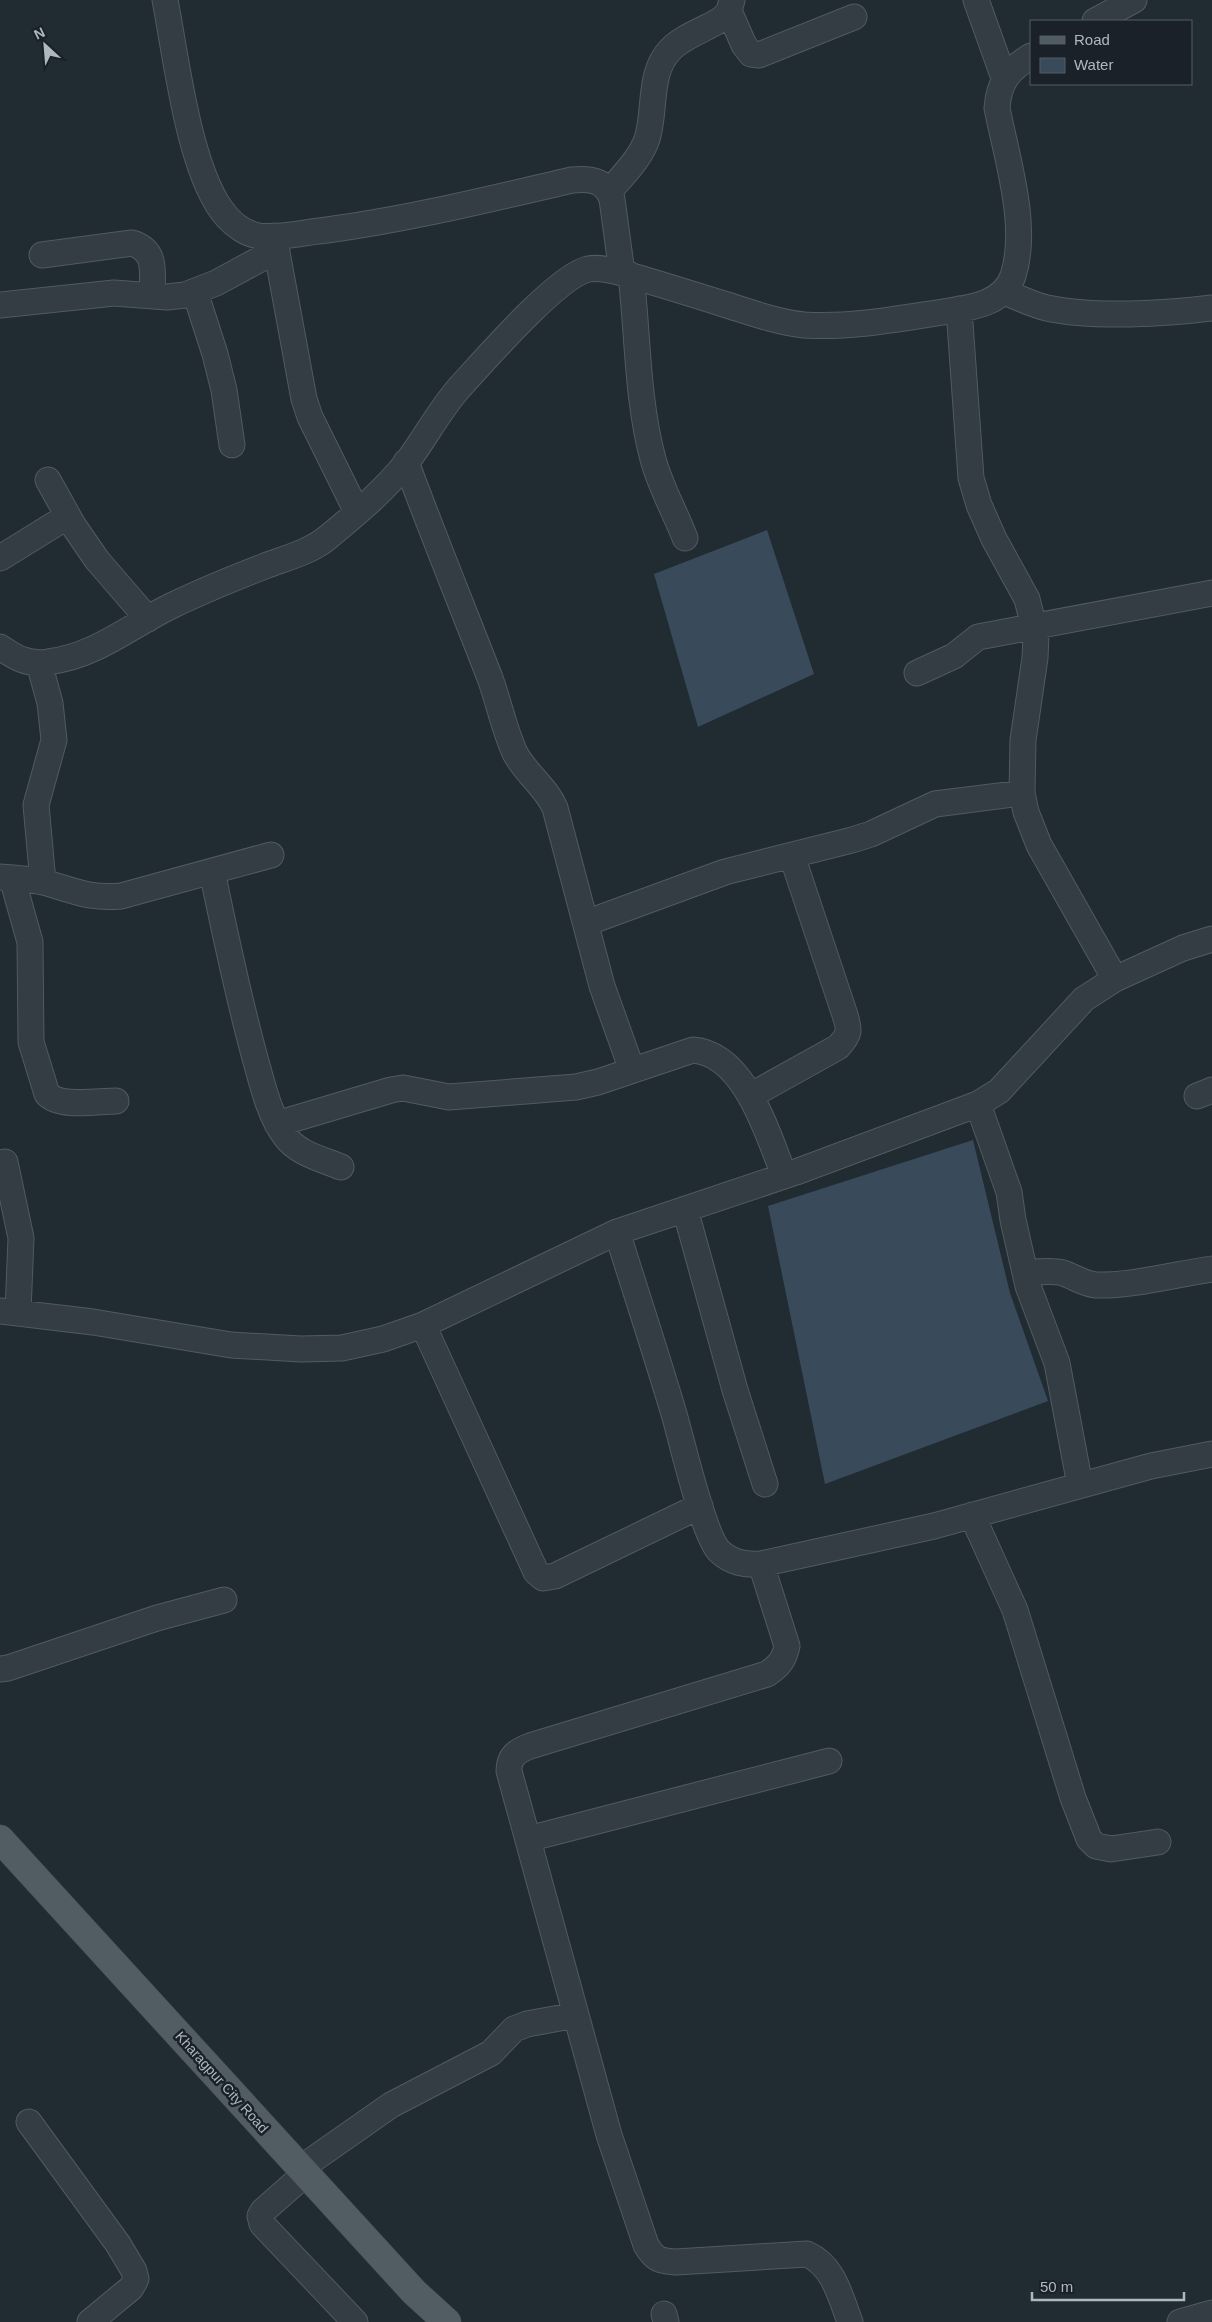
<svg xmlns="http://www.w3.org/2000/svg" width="1212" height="2322" font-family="Helvetica,sans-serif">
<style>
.water{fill:#394b5a}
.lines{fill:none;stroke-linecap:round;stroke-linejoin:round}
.minor-casing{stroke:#525a61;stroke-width:27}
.major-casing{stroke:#3e454d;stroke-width:29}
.minor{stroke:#343d43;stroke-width:25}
.major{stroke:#525c63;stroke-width:28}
.labels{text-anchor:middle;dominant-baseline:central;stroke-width:5;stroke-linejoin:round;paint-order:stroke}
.street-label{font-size:14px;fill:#aeb8c0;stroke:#1a2128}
</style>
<rect width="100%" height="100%" fill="#212b32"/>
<path class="water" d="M767,530l47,144 -116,53 -44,-153z
M973,1140l37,153 38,108 -223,83 -57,-278z"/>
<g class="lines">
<defs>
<path id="minor" d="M165,0c11,56 24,175 62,217 8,9 20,17 32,19 21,3 46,-4 68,-6 82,-11 163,-31 245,-50 18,-2 33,0 40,19l10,74
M976,0l28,78
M729,11l15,34 7,9 8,1 95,-38
M1095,21l39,-21
M609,192c14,-17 31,-33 38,-53 9,-28 1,-66 23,-89 13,-14 37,-21 53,-32l6,-7 3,-11
M274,236l30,163 6,18 47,95
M42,255l90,-12c26,8 20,30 20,53
M631,275c7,61 6,125 22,184 7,27 22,53 32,79
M195,292l20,62 9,36 8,55
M1004,292c14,5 29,13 43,16 45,10 119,6 165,0
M0,305l114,-12 53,4 18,-2 31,-12 61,-33
M959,309l12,169 8,27 15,34 33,60 9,36 -1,23 -12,82 -1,53 4,19 13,33 76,134
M406,462c27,73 56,144 84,216 9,25 14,51 25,75 11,21 31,34 40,55l47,178 30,84
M48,480l25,45 24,35 51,59
M0,558l68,-42
M0,647c16,11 28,18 48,15 48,-6 82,-36 123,-56 31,-15 63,-28 94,-40 21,-8 45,-14 62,-28 28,-23 58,-48 80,-76 18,-24 32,-51 52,-74 25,-27 97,-111 129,-119 11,-2 23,1 34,4 35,10 70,21 105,32 25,8 50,17 77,20 46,3 93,-6 139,-13 25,-4 60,-7 70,-36 16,-50 -6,-117 -16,-168 2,-26 11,-38 34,-52
M39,663l11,40 4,37 -18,65 7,77
M917,673l37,-17 24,-19 234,-44
M212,871c13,63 26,125 43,187 7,25 14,57 30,78 13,18 37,23 56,31
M0,877c14,1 30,2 43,5 30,8 45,17 78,14l150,-41
M12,878l18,64 1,100 16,52c13,14 50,7 69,7
M586,923l139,-51 127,-32 19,-6 64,-30 87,-11
M750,1096l88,-49c12,-13 12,-16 7,-32l-53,-159
M1197,1096l15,-6
M978,1104l31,88 4,28 15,66 29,77 23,122
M277,1124l114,-34 12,-2 46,9 127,-10 22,-5 95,-32c52,4 75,85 91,125
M5,1162l16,76 -3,74
M685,1209l50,181 30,94
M617,1232c19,61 39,121 57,182 8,27 29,120 45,137 13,12 26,14 42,13l173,-38 217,-60 61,-12
M1025,1273c12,-1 26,-3 38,0 12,4 21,11 33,12 37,1 80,-11 116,-16
M0,1311l93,11 138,23 70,4 41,-1 41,-9 40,-14 194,-93 179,-60 182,-68 21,-13 85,-92 31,-20 68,-31 29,-9
M423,1325l113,247 7,6 12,-2 145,-70
M972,1515l43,95 58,188 16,41 7,7 15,3 47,-7
M761,1564l26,82c-3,14 -8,20 -20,28l-237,72c-13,5 -21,10 -21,25l100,364 37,110c9,15 14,16 30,17l131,-8c27,12 33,42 43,68
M0,1669l8,-1 149,-50 67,-18
M528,1839l301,-78
M29,2122l89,122 16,27 2,8 -5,9 -41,34
M301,2168l90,-63 100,-52 23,-24 13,-5 49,-9
M305,2174l-42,37 -3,5 2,8 93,98
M664,2314l2,8
M1180,2322l32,-9"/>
<path id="major" d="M0,1839l414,453 33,30"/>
</defs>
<use href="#minor" class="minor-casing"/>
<use href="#major" class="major-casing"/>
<use href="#minor" class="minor"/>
<use href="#major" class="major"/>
</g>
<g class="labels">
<g class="street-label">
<text transform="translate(222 2082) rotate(48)">Kharagpur City Road</text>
</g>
</g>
<rect x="1030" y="20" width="162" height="65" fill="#1a2128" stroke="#555d65"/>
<rect x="1040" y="36" width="25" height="8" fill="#525c63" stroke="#555d65"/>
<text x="1074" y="45" font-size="15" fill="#aeb8c0">Road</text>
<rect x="1040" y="58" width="25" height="15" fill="#394b5a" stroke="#555d65"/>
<text x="1074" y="70" font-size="15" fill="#aeb8c0">Water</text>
<g transform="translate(45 45) rotate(334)" stroke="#1a2128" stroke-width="4" paint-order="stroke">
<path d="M0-4L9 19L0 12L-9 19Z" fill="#aeb8c0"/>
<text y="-8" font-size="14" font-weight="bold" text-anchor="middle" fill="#aeb8c0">N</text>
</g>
<path d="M1032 2292v8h152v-8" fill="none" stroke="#aeb8c0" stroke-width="2.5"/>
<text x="1040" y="2292" font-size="15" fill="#aeb8c0" stroke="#1a2128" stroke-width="4" paint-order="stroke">50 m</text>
</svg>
